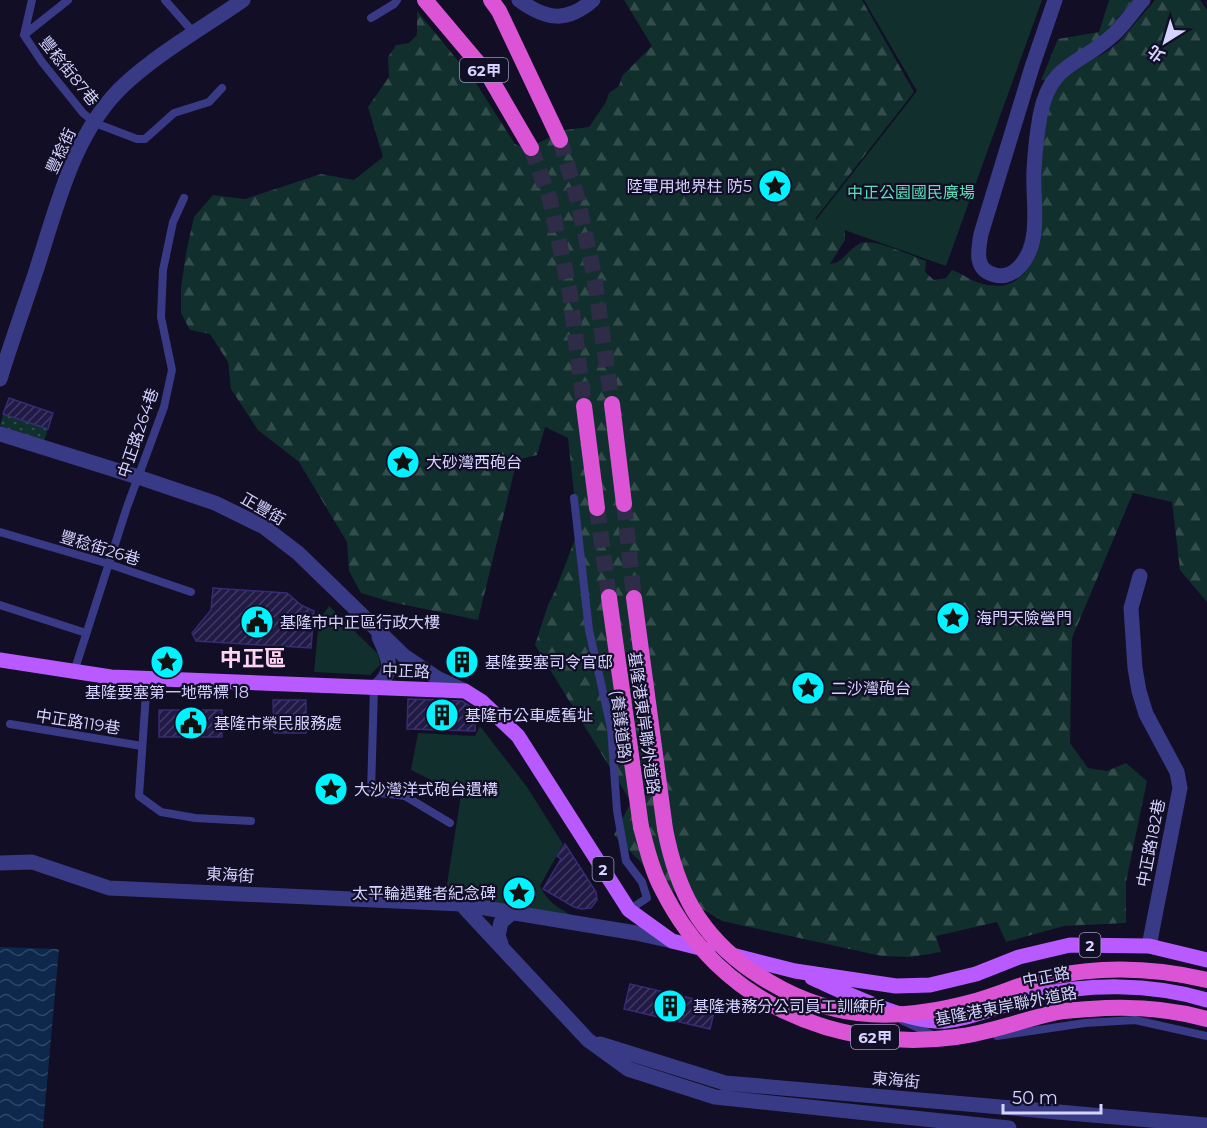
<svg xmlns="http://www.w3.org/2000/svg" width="1207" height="1128" font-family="Montserrat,'Noto Sans TC',sans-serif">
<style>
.grass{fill:url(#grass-dots)}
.forest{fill:url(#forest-firs)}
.park{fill:#112f2d}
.water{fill:url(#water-waves)}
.building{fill:url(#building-hatch);stroke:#362c73;stroke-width:1.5}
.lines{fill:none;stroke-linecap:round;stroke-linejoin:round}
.trunk-tunnel{stroke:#2e2c46;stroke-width:16;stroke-dasharray:16 8;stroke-linecap:butt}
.service{stroke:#393a85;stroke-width:8}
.minor{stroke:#393a85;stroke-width:15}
.tertiary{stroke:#393a85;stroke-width:15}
.primary{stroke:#b85aff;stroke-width:15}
.trunk{stroke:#dc54d6;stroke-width:16}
.trunk-bridge{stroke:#dc54d6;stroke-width:16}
.labels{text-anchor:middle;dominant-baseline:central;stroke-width:4.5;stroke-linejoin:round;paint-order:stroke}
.shield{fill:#110e25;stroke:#9a98be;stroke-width:1.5}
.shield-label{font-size:15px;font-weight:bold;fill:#d5d3ff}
.street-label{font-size:16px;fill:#d5d3ff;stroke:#110e25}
.poi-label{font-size:16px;fill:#d5d3ff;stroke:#110e25;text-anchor:start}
.park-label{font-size:16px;fill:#5ce1b8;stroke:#110e25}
.district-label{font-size:22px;font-weight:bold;fill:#ffd5f2;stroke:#110e25}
</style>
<defs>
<pattern id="grass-dots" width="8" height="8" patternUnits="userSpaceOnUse" patternTransform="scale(1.5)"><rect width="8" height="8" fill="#112f2d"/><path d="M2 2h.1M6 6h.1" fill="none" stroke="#334c4c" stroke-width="1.8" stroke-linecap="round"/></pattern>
<pattern id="forest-firs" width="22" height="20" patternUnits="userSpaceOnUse" patternTransform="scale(1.5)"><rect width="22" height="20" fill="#112f2d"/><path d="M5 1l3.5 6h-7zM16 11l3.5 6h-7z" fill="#334c4c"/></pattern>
<pattern id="water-waves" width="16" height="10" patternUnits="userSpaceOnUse" patternTransform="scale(1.5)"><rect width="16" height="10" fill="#0d284b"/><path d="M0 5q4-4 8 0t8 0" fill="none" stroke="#2f4666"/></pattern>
<pattern id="building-hatch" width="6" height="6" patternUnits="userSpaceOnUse" patternTransform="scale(1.5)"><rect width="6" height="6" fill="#211a47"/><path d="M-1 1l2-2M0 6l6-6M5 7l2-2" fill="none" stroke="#403a63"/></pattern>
</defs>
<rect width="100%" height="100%" fill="#110e25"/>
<path class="grass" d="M3,414l45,15 -4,12 -44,-15z"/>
<path class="forest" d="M624,0h238l52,92 -99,127 30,11v10l-15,24c13,-1 19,-16 31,-21 14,-5 51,13 65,18l-1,11 9,8 12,-2 6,-8c9,3 16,9 25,12 25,9 43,2 55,-21l14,-145 6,-21 17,-23 37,-20 13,-10 36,-42h45l7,10v592l-27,-32 -8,-68 -39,-9 -61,145 -2,105 18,25 19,3 19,-8 21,18 -21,101v41l-62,3 -58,16 -9,-20 -61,14 5,16 -30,5 -30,-1 -159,-35 -59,-36 -49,-50 17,-33 -96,-157 13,-40 8,-16 22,-58 -10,-93 -23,-11 -8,28 -20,5 -39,160 -87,-18 -30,-9 -12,-22 -2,-29 -48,-80 -41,-32 -27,-41 -3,-27 -18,-28 -20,-4 -9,-17v-25l5,-35 8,-36 19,-22 32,4 76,-25 33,6 29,-23 -15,-50 21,-30 -1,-20 8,-12 13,-2 8,-8v-24l57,69 41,64 11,5 39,-19 24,-3 17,-25 3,-9 10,-7 3,-10 30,-30z
M1109,0h24l-31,37 -54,43h-7l17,-41 41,-7z"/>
<path class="park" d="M864,0h178l-96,266 -130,-46 101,-129z
M329,606l49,48 2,11 -10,10 -56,-3 5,-52z
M480,726l47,61 36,57 -23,42c7,16 19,22 34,31l-129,-20 16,-102 -50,-25 7,-37 57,3z"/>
<path class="water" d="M0,947l59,2 -16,179h-43z"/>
<path class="building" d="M9,398l44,15 -5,16 -45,-15z
M213,588l74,5 14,12 13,6 -3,37 -115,-7 -4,-8 19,-23z
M454,657l15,1 -2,12 -14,-1z
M408,699l54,2 14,9 -1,21 -68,-2z
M273,700h33v33h-32z
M159,710h63v27h-63z
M565,844l31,48 1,8 -6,8 -10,1 -7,-2 -31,-18 18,-30 -4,-3z
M630,984l86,20 -6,25 -86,-20z"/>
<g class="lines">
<path class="trunk-tunnel" d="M560,140l18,61 16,74 18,129
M531,148l19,52 20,93 14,113
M624,504l10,94
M597,508l12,89"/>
<path class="service" d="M32,0l-8,35 18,27 41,51 12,10 42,16h8l29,-26 35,-11 13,-14
M165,0l29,33
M371,18l23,-14 3,-4
M24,35l44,-35
M574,498l15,132 22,98 6,83 9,50 16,21 5,16 -18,12
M0,532l109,32 82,28
M0,605l86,28
M74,672l53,-165 37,-100 8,-37 -11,-53 2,-47 10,-48 11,-24
M147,678l-8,118 22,16 34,6 56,3
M374,688l-3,104 34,4 45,27
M10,724l132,22
M903,1021l30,14
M997,1036l88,-13 50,-3 72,16"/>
<path class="minor" d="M519,0c27,20 48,23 74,0
M1055,0l-23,67 -51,167c-3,17 -7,36 14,41 7,2 15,0 21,-5 28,-24 16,-68 18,-100 1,-18 3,-37 6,-54 10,-54 39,-50 73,-81 11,-10 20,-24 30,-35
M0,379c11,-36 24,-72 36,-108 21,-64 37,-139 89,-187 35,-32 79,-57 118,-84
M1140,576l-9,32 4,60 4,23 7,23 31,58 3,16 -31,158
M0,863l32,-1 77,26 352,16 127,136 40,29 87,28 294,31
M461,904l175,29 36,8
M501,944l-3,-8 3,-14 12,-10
M600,1044l125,39 482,42"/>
<path class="tertiary" d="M0,434l138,43 77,26 49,24 34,26 106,103 33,22 28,13
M374,688c22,-15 15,-30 5,-51"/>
<path class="primary" d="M0,660l111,17 354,14 16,10 37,35 111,174 43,31 36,9
M732,955l63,16 101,15 34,-1 46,-11 43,-17 51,-12 79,1 58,14
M812,978c32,14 99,47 134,43 28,-3 57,-17 84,-24 58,-14 120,-14 177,3"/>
<path class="trunk" d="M425,0l64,76 42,72
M491,0l8,11 61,129
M612,404l12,100
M584,406l13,102
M609,597l32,230
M634,598l31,231"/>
<path class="trunk-bridge" d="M641,827c6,22 11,44 22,64 56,111 173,162 293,146 35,-4 68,-18 102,-25 10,-2 21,-2 32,-3 41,-3 78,-1 117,10
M665,829c12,62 34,105 87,142 71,49 138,53 220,31 26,-7 51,-19 78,-25 51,-11 106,-9 157,3"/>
</g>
<defs>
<symbol id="sight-disc" viewBox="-11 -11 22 22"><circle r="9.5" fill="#00f3fe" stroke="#110e25"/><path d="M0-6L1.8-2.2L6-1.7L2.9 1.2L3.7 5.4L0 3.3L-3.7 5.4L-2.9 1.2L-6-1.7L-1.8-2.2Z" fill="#111"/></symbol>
<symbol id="civic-disc" viewBox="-11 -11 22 22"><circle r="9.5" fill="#00f3fe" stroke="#110e25"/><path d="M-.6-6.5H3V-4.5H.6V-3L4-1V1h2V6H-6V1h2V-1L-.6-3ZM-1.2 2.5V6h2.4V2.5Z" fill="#111"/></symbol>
<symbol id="building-disc" viewBox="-11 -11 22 22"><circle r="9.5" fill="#00f3fe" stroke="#110e25"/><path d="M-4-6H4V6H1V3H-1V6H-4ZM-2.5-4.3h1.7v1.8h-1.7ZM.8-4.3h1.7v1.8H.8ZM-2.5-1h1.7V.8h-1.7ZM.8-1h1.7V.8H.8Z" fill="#111"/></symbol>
</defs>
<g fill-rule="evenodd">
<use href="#sight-disc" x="756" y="167" width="38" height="38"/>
<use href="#sight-disc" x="384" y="443" width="38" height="38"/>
<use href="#sight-disc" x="934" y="599" width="38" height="38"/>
<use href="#civic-disc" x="238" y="603" width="38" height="38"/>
<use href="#sight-disc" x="148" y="643" width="38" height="38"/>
<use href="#building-disc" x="443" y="643" width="38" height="38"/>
<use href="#sight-disc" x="789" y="669" width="38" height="38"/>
<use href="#building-disc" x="423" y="696" width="38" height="38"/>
<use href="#civic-disc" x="172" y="704" width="38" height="38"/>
<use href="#sight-disc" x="312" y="770" width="38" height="38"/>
<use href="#sight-disc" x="500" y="874" width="38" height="38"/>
<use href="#building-disc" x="651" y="987" width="38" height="38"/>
</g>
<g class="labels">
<g class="shield">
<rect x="460" y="58" width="48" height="24" rx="4.5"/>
<rect x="592.5" y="857" width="21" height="24" rx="4.5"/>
<rect x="1079.5" y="933" width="21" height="24" rx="4.5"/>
<rect x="851" y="1025" width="48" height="24" rx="4.5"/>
</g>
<g class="shield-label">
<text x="484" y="70">62甲</text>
<text x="603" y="869">2</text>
<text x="1090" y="945">2</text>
<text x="875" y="1037">62甲</text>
</g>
<g class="street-label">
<text transform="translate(69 71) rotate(51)">豐稔街87巷</text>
<text transform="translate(61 151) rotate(-65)">豐稔街</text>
<text transform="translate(138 433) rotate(-71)">中正路264巷</text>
<text transform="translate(263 509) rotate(30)">正豐街</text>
<text transform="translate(100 548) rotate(17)">豐稔街26巷</text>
<text transform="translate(406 671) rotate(2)">中正路</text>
<text transform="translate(78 722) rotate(9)">中正路119巷</text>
<text transform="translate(644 723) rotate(82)">基隆港東岸聯外道路</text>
<text transform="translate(621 727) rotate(83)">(養護道路)</text>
<text transform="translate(1151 843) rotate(-79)">中正路182巷</text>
<text transform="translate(230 875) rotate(3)">東海街</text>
<text transform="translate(1046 977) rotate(-11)">中正路</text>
<text transform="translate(1006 1006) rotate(-11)">基隆港東岸聯外道路</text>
<text transform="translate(896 1080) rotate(5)">東海街</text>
</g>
<g class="poi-label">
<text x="752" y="186" text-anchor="end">陸軍用地界柱 防5</text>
<text x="426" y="462">大砂灣西砲台</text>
<text x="976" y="618">海門天險營門</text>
<text x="280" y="622">基隆市中正區行政大樓</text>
<text x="485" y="662">基隆要塞司令官邸</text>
<text x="831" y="688">二沙灣砲台</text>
<text x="167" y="692" text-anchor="middle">基隆要塞第一地帶標 18</text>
<text x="465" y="715">基隆市公車處舊址</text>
<text x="214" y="723">基隆市榮民服務處</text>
<text x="354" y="789">大沙灣洋式砲台遺構</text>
<text x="496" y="893" text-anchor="end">太平輪遇難者紀念碑</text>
<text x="693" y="1006">基隆港務分公司員工訓練所</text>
</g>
<g class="park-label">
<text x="911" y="192">中正公園國民廣場</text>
</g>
<g class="district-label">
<text x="253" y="658">中正區</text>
</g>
</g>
<g transform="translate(1165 42) rotate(217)" stroke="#110e25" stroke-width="4.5" paint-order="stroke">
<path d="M0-4.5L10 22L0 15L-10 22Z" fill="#d5d3ff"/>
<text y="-9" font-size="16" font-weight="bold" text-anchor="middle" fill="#d5d3ff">北</text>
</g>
<path d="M1003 1104v9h98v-9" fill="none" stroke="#d5d3ff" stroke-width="3"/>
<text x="1012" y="1104" font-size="18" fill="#d5d3ff" stroke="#110e25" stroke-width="4.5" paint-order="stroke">50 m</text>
</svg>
